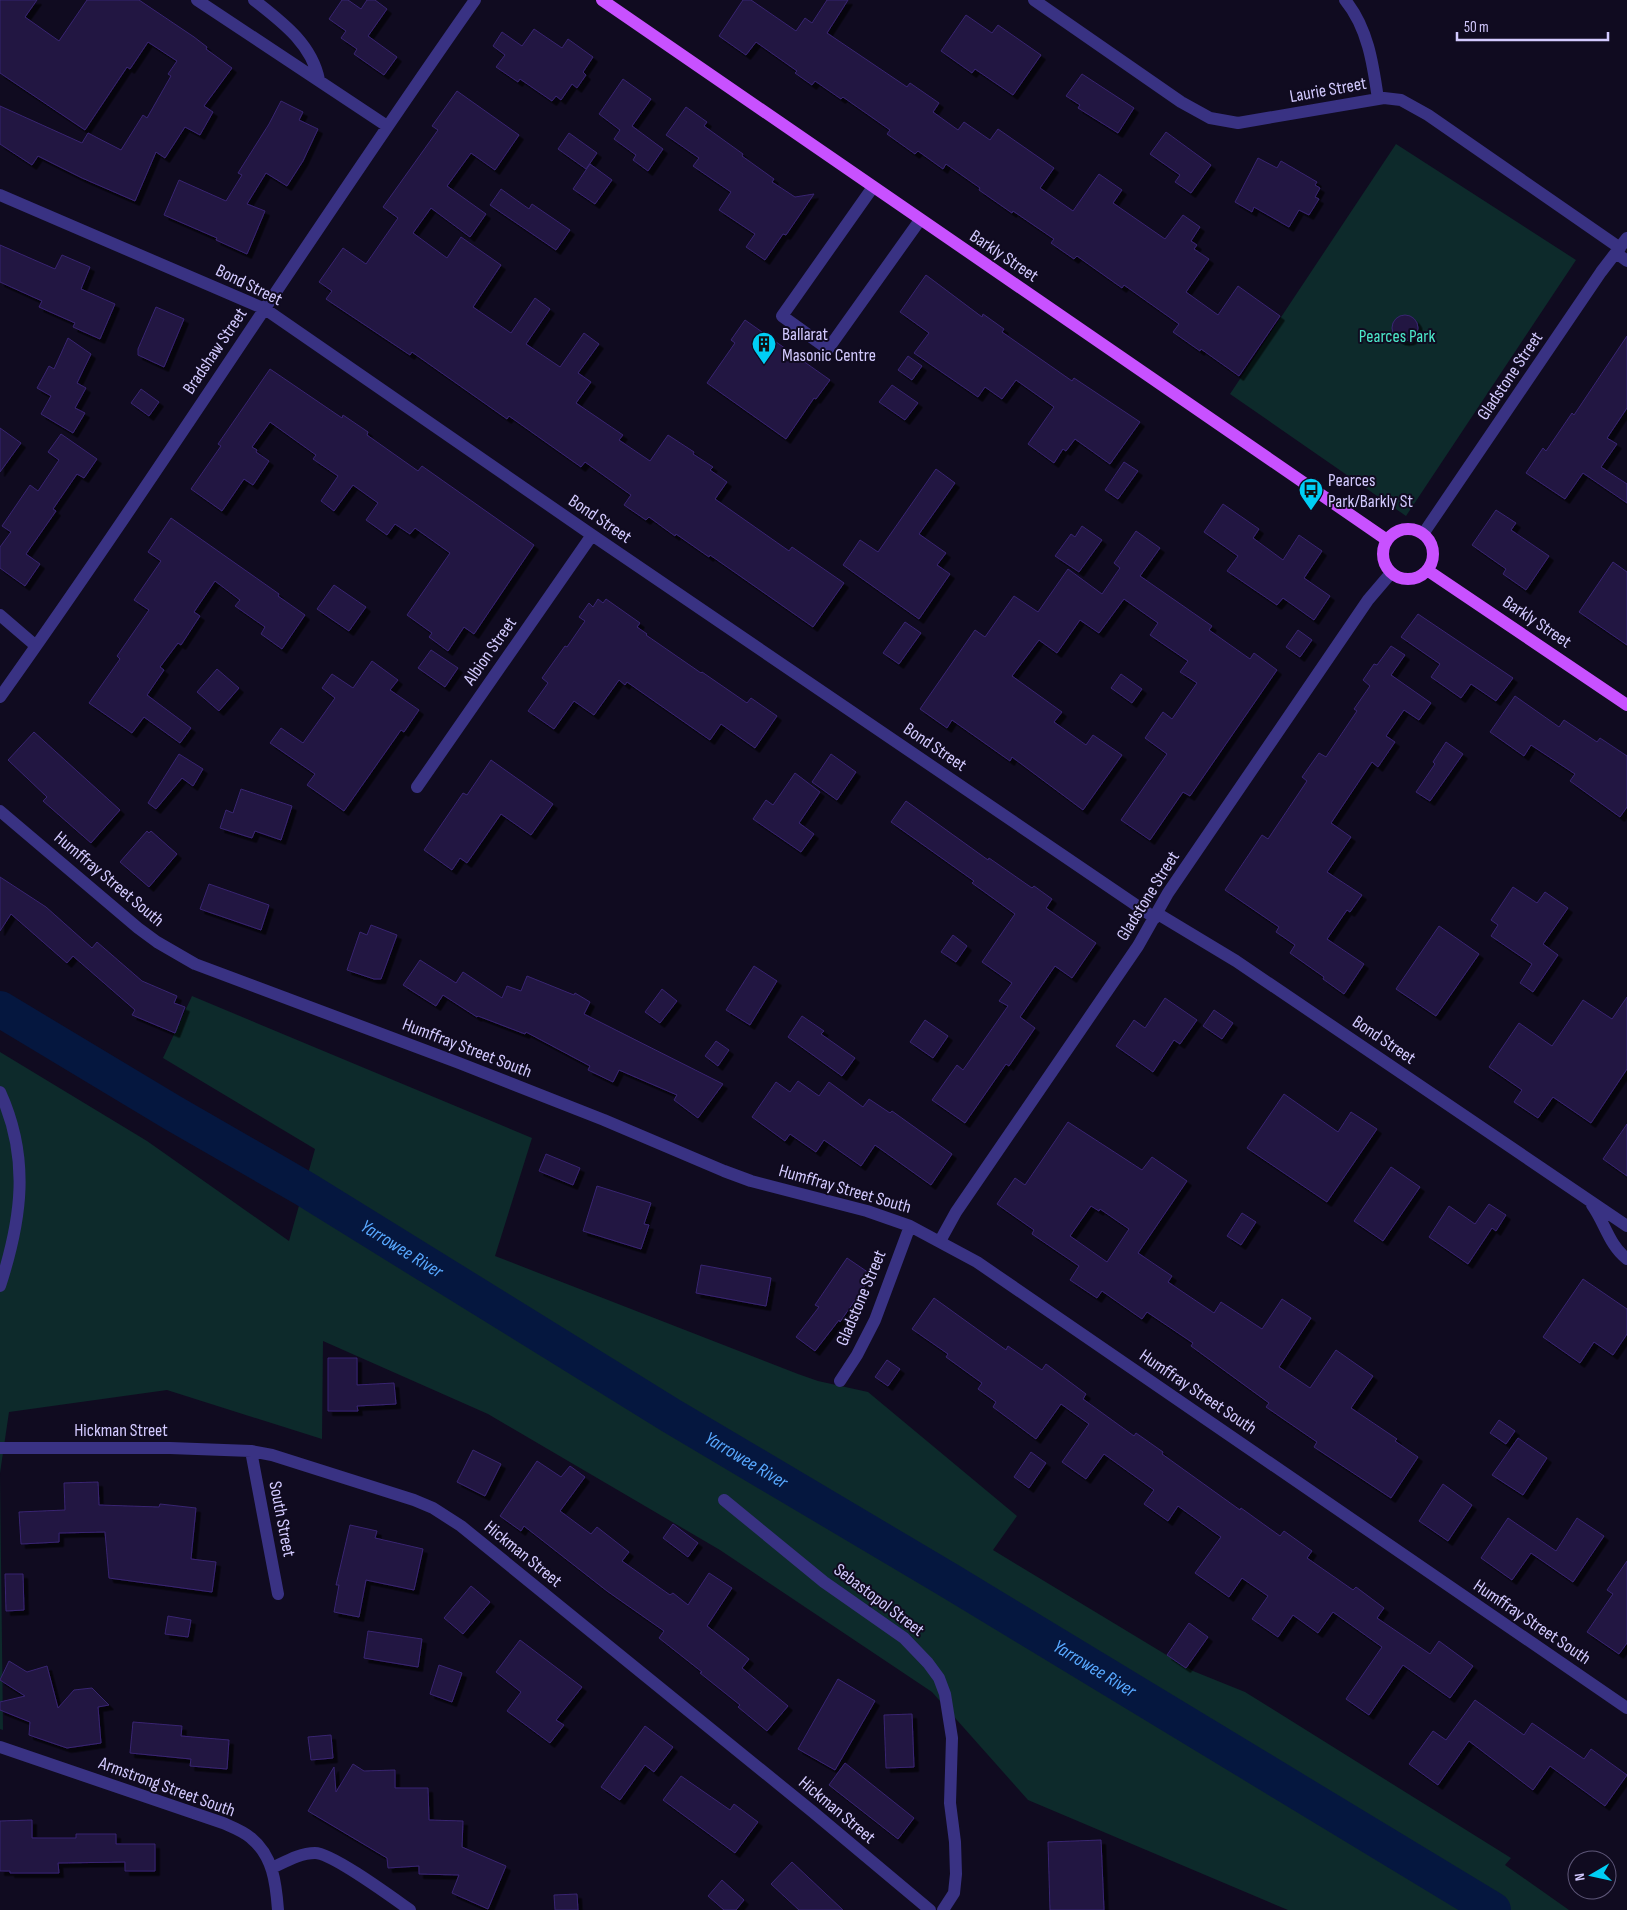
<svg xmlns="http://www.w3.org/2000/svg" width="1627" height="1910" font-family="'Sofia Sans Condensed',sans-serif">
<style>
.green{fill:#0d2a2b}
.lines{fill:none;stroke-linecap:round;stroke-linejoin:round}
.river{stroke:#05173f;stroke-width:36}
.building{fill:#211543;stroke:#392571;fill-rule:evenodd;filter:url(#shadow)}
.minor{stroke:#393283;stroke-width:12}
.major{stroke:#c851ff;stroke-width:12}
.labels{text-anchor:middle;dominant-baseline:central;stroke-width:4;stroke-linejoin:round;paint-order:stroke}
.street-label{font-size:18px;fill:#d3caff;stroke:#100b20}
.poi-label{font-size:18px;fill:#d3caff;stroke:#100b20;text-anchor:start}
.park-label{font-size:18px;fill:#4ce9ca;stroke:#100b20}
.water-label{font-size:19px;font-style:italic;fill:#58a8ff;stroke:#100b20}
</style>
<defs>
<filter id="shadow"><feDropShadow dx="4.5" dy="4.5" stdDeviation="0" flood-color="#0009"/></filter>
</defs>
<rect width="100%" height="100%" fill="#100b20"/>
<path class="green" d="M1396,144l180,116 -170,256 -176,-122z
M192,996l340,142 -37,118 303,118 20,7 50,11 149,124 -24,34 200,121 52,21 266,166 -6,7 64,45h-281l-260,-110 -96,-108 -212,-142 -232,-136 -165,-73 -1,98 -155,-49 -158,22 -9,61 3,257 -3,-1v-677l147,89 142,100 26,-92 -152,-91z"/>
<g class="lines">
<path class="river" id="s1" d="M0,1009l173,104 132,76 365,226 280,166 543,329"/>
</g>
<path class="building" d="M0,0h37l-12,17 34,24 28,-41h52l55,37 13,10 -1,2 26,19 -28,38 9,6 -13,23 -15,-8 -20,31 -9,-6 -21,49 -53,-23 -44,-22 -6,9 -32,-21v-38l82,37 6,-10 33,17 22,-35 4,3 24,-42 -3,-2 9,-13 -29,-19 -18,27 -3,-2 -42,63 -85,-57z
M342,0h6l13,9 6,-9h8l12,9 -19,27 29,21 -13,18 -30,-21 3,-5 -16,-11 5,-7 -17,-12z
M743,0h8l45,31 9,-13 7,5 15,-23h21l-21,33 80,54 3,-4 29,20 -6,9 25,18 6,-8 26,18 8,-11 56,39 -14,20 33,23 26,-37 23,16 -9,13 52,36 18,-24 17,12 -9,14 6,4 -3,4 15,10 -23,33 32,23 20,-29 42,30 -41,60 -38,-27 -1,2 -27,-19 6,-8 -55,-39 -2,3 -45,-32 -3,3 -23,-16 3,-4 -41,-28 -1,2 -33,-23 1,-2 -34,-24 -3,5 -25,-18 -3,3 -28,-20 3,-4 -47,-33 -2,2 -26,-18 -3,4 -17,-12 2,-2 -41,-29 -10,13 -27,-19z
M966,15l26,18 6,-8 43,30 -28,40 -38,-26 -3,4 -31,-22z
M534,29l28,19 6,-9 25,18 -10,15 3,3 -9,13 -5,-4 -11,16 -5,-4 -4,5 -32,-22 -2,3 -22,-15 9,-12 -12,-9 9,-14 20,14z
M1082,74l52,34 -16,25 -40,-25 2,-3 -14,-9z
M623,79l28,20 -19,27 31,23 -15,22 -15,-11 3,-5 -22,-16 6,-9 -21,-16z
M457,91l62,44 -24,35 -24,-17 -24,33 39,28 -16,23 -39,-29 -18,25 34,25 14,-21 40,28 -28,42 38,26 24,-35 15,11 -24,35 34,23 24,-34 15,11 -21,29 13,9 -15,21 47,32 -4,5 31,21 18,-26 26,17 -1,2 20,13 -3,3 17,12 -12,17 74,52 3,-4 52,36 -31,44 -103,-72 -1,2 -33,-23 -1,2 -26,-19 -3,3 -22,-15 7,-10 -46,-33 -4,5 -72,-51 -2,3 -95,-67 -2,3 -84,-56 6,-8 -13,-9 24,-34 23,16 32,-46 -15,-11 55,-77 -6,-4z
M281,101l22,11 -4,8 19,9 -15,32 -16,25 -21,-13 -19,31 18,7 -18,43 -31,-14 1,-2 -53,-23 15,-35 47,21 16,-26 -4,-2 31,-49z
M686,107l21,15 -3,4 39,28 -1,2 32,23 -2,3 23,15 19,-3 -28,41 -3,-1 -18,26 -19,-13 9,-13 -36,-24 12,-18 -38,-26 6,-8 -33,-23z
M1166,132l45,33 -20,28 -16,-11 5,-7 -30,-21z
M569,133l28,20 -11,16 -28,-20z
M1258,158l19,10 4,-7 36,21 -2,3 5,3 -5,9 4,2 -10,16 -10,-5 -10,17 -35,-20 -2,5 -17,-10z
M590,164l22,16 -17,24 -22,-15z
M501,189l28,20 3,-5 38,26 -14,20 -66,-45z
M0,245l55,24 7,-14 28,12 -9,22 34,15 -15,35 -27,-12 2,-4 -36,-16 3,-6 -42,-19z
M926,275l56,42 1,-3 21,15 -2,3 70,49 2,-3 66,44 -30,42 -35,-25 -9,12 -3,-2 -9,14 -26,-19 26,-37 -38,-27 -14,19 -17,-12 -7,10 -64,-44 15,-20 -29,-21z
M156,307l28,12 -20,48 -26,-12v-6z
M1392 328a13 13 0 1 1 26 0a13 13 0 1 1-26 0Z
M745,320l85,60 -14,19 -2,-1 -28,41 -79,-56 28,-40 -4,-3z
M1627,336v72l-20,30 10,6 -16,23 26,17v19l-44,-30 -18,26 -39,-26 17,-25 3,3 26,-38 2,2z
M68,338l23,16 -14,29 9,5 -11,20 10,5 -12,20 -32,-19 10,-18 -14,-8 12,-22 5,3z
M908,356l14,10 -10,14 -14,-10z
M270,369l72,49 1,-3 25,17 -1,3 51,36 4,-5 112,79 -60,89 -10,-7 -16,24 -19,-14 3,-4 -25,-18 43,-62 -35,-25 -5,6 -15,-10 -8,11 -21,-15 12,-17 -25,-18 -19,26 -13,-10 17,-25 -25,-17 3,-4 -46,-33 -18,25 5,3 -1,2 13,9 -16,24 -9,-6 -22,32 -31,-22 30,-43 -3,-2z
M892,385l26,18 -13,17 -26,-18z
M141,389l18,13 -10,14 -18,-13z
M0,428l21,15 -21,29z
M61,434l36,25 -13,19 -7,-4 -24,35 3,2 -30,43 14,10 -15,22 -25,-18v-21l11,-15 -9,-6 28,-41 8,6 21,-31 -11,-8z
M1124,462l14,9 -20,28 -13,-9z
M936,469l19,14 -36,51 27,19 -9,12 13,9 -31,45 -76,-54 17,-25 18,12z
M1223,504l36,25 -6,9 30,22 16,-25 23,16 -18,27 26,18 -16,24 -31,-22 -6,7 -50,-34 11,-15 -34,-24z
M1496,510l20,13 -5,7 38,26 -23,34 -23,-16 3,-5 -34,-24z
M171,518l108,76 -1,2 27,19 -23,34 -21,-15 4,-7 -30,-21 5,-6 -25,-19 -21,31 6,4 -19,29 -3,-2 -18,24 4,3 -17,25 44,33 -11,15 -36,-26 -12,16 -43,-30 31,-44 -3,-3 32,-46 -15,-10 27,-39 -13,-9z
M1082,526l20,14 -23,32 -24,-16 16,-22 4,3z
M1136,531l24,17 -20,28 72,50 -3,4 41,29 4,-6 23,17 -87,126 -7,-4 -33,48 -29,-20 46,-66 -22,-16 18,-26 9,7 25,-36 -17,-11 8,-11 -38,-26 8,-12 -34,-24 -25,34 -19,-13 -23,33 -18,-13 -27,36 50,36 -8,10 32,23 7,-10 29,20 -39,55 -71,-53 -2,4 -58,-41 -5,8 -27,-19 55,-79 10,7 29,-41 24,16 30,-43 34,25 18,-26 -6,-5z
M1613,562l14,10v73l-48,-33z
M334,585l32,22 -17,24 -32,-22z
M598,599l5,4 3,-4 34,24 -3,4 10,7 -1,1 55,38 1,-1 45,31 4,-5 26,18 -22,32 -34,-24 -11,16 -83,-58 -2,3 -6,-5 -25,35 -20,-14 -20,28 -26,-18 20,-28 -6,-5 23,-32 2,1 18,-26 -6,-4 10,-14 4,4z
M1418,614l95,64 -17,23 -25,-17 -10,14 -30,-21 9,-13 -39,-27z
M905,622l16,11 -22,31 -16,-11z
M1298,630l14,10 -12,17 -14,-10z
M1391,646l14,9 -14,20 40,28 -12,17 -15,-10 -18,26 9,6 -17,25 -6,-5 -41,61 20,14 -24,35 35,23 -12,17 -3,-2 -20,29 37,25 -20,30 -21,-15 1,-2 -34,-24 5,-8 -19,-13 3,-5 -54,-37 37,-55 6,4 39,-58 -5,-4 17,-24 7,4 31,-46 -3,-2 16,-23 -7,-6 11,-16 3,1z
M431,650l27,18 -13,19 -27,-19z
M372,661l26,19 -8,10 29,20 -15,22 -3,-2 -57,81 -37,-26 8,-11 -45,-31 11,-15 22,15 32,-45 -13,-10 10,-14 21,14z
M217,669l22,19 -20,23 -22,-19z
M1121,674l21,15 -10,14 -21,-15z
M1515,696l44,31 5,-7 33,22 3,-4 27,18v51l-7,10 -50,-36 5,-7 -44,-29 -7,11 -34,-24z
M34,732l86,78 -29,33 -48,-42 4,-4 -39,-37z
M1446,742l17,12 -33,47 -14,-9 19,-28 -2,-2z
M179,754l24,15 -10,17 -11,-8 -26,31 -8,-6z
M831,754l25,18 -19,28 -25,-18z
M491,760l62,44 -22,31 -30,-21 -34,49 -7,-5 -8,12 -28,-20 39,-57 4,2z
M795,773l25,19 -21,31 15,11 -13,18 -48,-33 13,-19 7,5z
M241,789l51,17 -11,34 -26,-9 -3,7 -32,-10 6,-18 7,3z
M906,801l82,59 1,-2 43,30 2,-2 18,13 -6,9 50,35 -24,35 -17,-12 -35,51 15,11 -26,38 -3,-2 -41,59 -33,-23 25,-35 6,5 45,-64 -9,-5 13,-18 -30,-21 33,-48 -43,-31 2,-2 -83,-59z
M147,831l2,2 2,-2 26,23 -28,33 -29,-25z
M0,877l46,30 46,41 5,-6 45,39 35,15 -3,7 11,4 -10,26 -43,-18 3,-5 -62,-54 -6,7 -56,-49 -11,17z
M209,884l60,21 -8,25 -61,-21z
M1513,887l24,16 8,-11 23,16 -25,36 15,11 -25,37 -13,-9 12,-19 -41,-28 7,-11 -7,-5z
M371,925l26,10 -16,44h-7l-27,-9 13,-38 7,3z
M1439,926l40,28 -43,62 -40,-27z
M953,935l14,11 -11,16 -15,-10z
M420,960l36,23 7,-11 39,26 5,-12 14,5 6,-15 47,19 1,-2 15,9 -6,12 139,70 -25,34 -24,-18 3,-5 -58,-25 -6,12 -25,-12 2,-4 -64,-34 -1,2 -47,-18 -1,1 -34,-22 -7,11 -33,-21z
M754,966l23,15 -27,44 -24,-15z
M662,989l15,12 -17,22 -15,-11z
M1627,997v72l-36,54 -38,-26 -15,21 -24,-16 8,-12 -33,-23 30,-44 33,23 31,-46 29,19z
M1165,998l32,22 -17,24 -6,-4 -21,32 -37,-26 18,-26 11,8z
M1214,1010l19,13 -11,16 -19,-13z
M802,1016l22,15 -3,3 34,24 -13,18 -54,-39z
M925,1020l23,16 -15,22 -23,-16z
M716,1041l13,9 -11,16 -13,-10z
M798,1081l21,15 10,-14 34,25 6,-8 21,14 2,-2 60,43 -21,31 -56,-40 -14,21 -37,-26 -8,12 -26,-18 -5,7 -33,-24 24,-35 14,10z
M1284,1094l54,38 13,-20 26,17 -50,73 -80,-54z
M1068,1122l74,48 10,-13 35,24 -49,72 34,23 -4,6 46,31 7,-11 41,27 20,-30 29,19 -32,49 31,21 26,-38 37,26 -22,32 46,31 -2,2 23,16 -27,41 -77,-51 3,-5 -51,-35 3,-4 -78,-57 2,-3 -46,-31 -5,7 -40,-28 -5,7 -27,-18 9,-14 -47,-32 2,-4 -37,-26 18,-26 10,7zM1091,1206l8,5 1,-2 29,20 -22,33 -37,-26z
M1627,1124v52l-24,-17z
M546,1154l34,14 -7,17 -34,-14z
M1391,1167l29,20 -37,54 -29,-20z
M597,1186l54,17 -7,21 5,1 -8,24 -58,-18z
M1489,1204l17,11 -10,16 -4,-3 -24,36 -39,-27 20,-31 26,18z
M1242,1213l14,9 -15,23 -14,-9z
M847,1258l25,17 -32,47 -1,-2 -24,31 -19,-14 23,-30 -4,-2z
M701,1265l70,13 -5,28 -70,-13z
M1583,1279l44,30v25l-14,21 -19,-13 -14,21 -37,-26z
M934,1298l72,52 2,-4 34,24 4,-6 40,30 -3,5 51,37 2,-3 27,19 -1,2 78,56 1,-2 39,28 4,-5 28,20 -5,7 46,32 3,-3 28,21 -7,10 53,36 9,-13 34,25 -23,32 -47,-33 -34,50 -23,-16 36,-52 -49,-35 -15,21 -25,-18 -15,22 -26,-18 16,-23 -26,-18 -13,19 -34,-24 26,-36 -43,-31 -10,15 -24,-17 10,-14 -50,-36 -18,25 -24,-17 27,-38 -28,-20 -25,35 -43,-32 3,-5 -18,-13 4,-6 -36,-26 2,-3 -36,-25z
M328,1358h29v27l37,-2 2,21 -39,2 1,5h-30z
M887,1360l13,9 -12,17 -13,-9z
M1499,1420l16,11 -9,13 -16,-11z
M1518,1438l29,20 -24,37 -31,-20z
M473,1450l28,14 -16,32 -28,-14z
M1031,1452l15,11 -17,25 -15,-11z
M537,1461l24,16 9,-11 15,11 -25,34 31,23 6,-7 32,25 -7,9 48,34 3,-2 15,12 21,-32 23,15 -25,38 42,33 -7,9 46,38 -21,25 -29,-24 2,-2 -40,-32 2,-1 -43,-34 5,-7 -57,-40 -83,-65 -3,5 -21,-15z
M98,1482l1,23 60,2 1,-3 36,4 -5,51 25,3 -4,30 -103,-14 -4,-46 -46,1v9l-38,2 -2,-32 46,-2 -1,-27z
M1443,1484l29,21 -24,36 -29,-20z
M1508,1518l48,33 21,-33 27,18 -31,46 -42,-29 -19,27 -31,-22z
M673,1524l25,19 -10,14 -25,-19z
M350,1525l27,6 -2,7 48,11 -9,41 -48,-10 -7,37 -25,-5 5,-27h-3z
M1627,1561v82l-8,11 -32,-22 26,-38 -6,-4z
M5,1574h18l1,36 -18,1z
M471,1586l19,16 -27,32 -19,-16z
M168,1616l23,4 -3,17 -23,-3z
M1189,1623l19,14 -22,31 -19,-13z
M368,1631l54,8 -4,28 -54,-9z
M520,1640l62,47 -26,33 8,5 -14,18 -43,-32 14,-19 -25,-20z
M9,1661l18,11 20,-6 11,42 16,-18 18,-2 17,17 -11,2 3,36 -34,5 -38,-13 1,-13 -30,-12v-8l25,-6 -25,-16z
M439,1665l23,8 -10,29 -22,-8z
M838,1679l37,22 -40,69 -37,-21z
M1475,1700l49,35 8,-12 52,36 7,-10 36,26 -22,31 -55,-40 -17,24 -64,-49 -31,44 -29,-21 24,-33 13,9z
M912,1714l2,53 -28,1 -2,-53z
M133,1722l49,4 -1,10 48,4 -2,29 -37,-3 1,-7 -61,-6z
M645,1726l28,21 -19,25 -9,-7 -25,35 -19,-13z
M331,1735l2,23 -22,2 -3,-23z
M845,1763l69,55 -16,21 -69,-54z
M353,1764l11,7 31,-1v18h33l1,32 34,1 -1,26 44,19 -18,43 -36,-16 7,-18 -40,-1v-8l-31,2 -1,-10 -79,-47 26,-44 2,25z
M681,1776l49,34 4,-6 24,18 -23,31 -72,-53z
M32,1820v18h44v-4h40v10h39v27h-30v-9l-67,1 1,10h-49v-2h-10v-50z
M1101,1840l3,70h-54l-2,-68z
M792,1862l51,48h-44l-28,-26z
M722,1880l22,20 -8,10h-12l-16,-14z
M577,1894l1,16h-23l-1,-15z"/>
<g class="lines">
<path class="minor" d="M197,0l190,126
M254,0c28,22 58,44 65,80
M1034,0l147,102 29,16 28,5 146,-25 17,2 27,15 192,133
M1345,0c23,28 28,64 33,99
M873,187l-91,129 46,33 92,-129
M0,195l265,114 327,226 563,383
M1616,253l11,8
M1423,534l178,-262 26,-34
M0,615l36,31
M0,697c163,-229 313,-467 475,-697
M417,787l175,-252
M0,811l138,117 19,14 38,22 264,99 145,57 120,51 27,10 116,30 43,15 67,36 650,446
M1158,914l78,47 391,265
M0,1092c30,66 22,126 0,194
M1592,1205c13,18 17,40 35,54
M940,1241l16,-29 182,-266 30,-53 200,-293 23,-27
M840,1381l17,-26 18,-35 35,-94
M0,1448h170l81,3 21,4 142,45 19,8 28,18 352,286 117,98
M251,1451l27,143
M724,1500l100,82 80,56 24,25 11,15 6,16 7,44 -2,65 5,39 1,32 -2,19 -11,17
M0,1747l223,76c9,4 20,8 28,15 22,18 25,45 27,72
M272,1868c13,-6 28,-15 43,-15 17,0 78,45 95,57"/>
<path class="major" d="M602,0l785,540
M1383 554a25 25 0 1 1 50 0a25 25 0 1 1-50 0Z
M1427,570l200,135"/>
</g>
<defs>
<symbol id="building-pin" viewBox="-11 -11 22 30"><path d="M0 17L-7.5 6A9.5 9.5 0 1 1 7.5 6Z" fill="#00cef5" stroke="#100b20"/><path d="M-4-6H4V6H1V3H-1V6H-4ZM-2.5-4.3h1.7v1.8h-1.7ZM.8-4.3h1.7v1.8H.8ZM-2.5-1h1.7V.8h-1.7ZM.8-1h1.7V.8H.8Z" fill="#111"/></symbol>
<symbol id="bus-pin" viewBox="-11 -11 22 30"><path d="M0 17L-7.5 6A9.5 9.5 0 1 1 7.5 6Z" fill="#00cef5" stroke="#100b20"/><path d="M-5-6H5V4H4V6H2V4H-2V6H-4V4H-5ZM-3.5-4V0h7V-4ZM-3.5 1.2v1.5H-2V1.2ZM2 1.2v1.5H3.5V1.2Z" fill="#111"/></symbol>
</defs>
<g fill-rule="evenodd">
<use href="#building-pin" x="750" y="330" width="28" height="38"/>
<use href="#bus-pin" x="1297" y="476" width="28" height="38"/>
</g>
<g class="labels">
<g class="street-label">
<text transform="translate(1328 90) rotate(-10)">Laurie Street</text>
<text transform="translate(1004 256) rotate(34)">Barkly Street</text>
<text transform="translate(249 285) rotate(26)">Bond Street</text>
<text transform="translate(215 351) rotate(-56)">Bradshaw Street</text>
<text transform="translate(1510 376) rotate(-56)">Gladstone Street</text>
<text transform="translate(600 519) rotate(34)">Bond Street</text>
<text transform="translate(1537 622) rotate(34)">Barkly Street</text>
<text transform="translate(490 651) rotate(-55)">Albion Street</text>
<text transform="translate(935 747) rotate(34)">Bond Street</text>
<text transform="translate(109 879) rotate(40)">Humffray Street South</text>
<text transform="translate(1148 896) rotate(-58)">Gladstone Street</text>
<text transform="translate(1384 1040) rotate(34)">Bond Street</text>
<text transform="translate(467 1048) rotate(21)">Humffray Street South</text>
<text transform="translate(845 1189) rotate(16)">Humffray Street South</text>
<text transform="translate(861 1298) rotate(-67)">Gladstone Street</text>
<text transform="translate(1198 1392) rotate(34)">Humffray Street South</text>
<text x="121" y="1430">Hickman Street</text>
<text transform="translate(282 1519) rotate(79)">South Street</text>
<text transform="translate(523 1554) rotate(39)">Hickman Street</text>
<text transform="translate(879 1600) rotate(37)">Sebastopol Street</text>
<text transform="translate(1532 1622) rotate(34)">Humffray Street South</text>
<text transform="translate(167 1787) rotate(20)">Armstrong Street South</text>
<text transform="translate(837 1810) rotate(40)">Hickman Street</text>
</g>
<g class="poi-label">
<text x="782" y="334">Ballarat<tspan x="782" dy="21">Masonic Centre</tspan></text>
<text x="1328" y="480">Pearces<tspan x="1328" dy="21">Park/Barkly St</tspan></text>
</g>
<g class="park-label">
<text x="1397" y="336">Pearces Park</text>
</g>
<g class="water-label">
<text stroke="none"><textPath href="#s1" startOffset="468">Yarrowee River</textPath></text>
<text stroke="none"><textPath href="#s1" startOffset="872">Yarrowee River</textPath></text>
<text stroke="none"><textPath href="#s1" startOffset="1278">Yarrowee River</textPath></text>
</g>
</g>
<g transform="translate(1592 1875) rotate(261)"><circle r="24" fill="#100b20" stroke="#5e5779"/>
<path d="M0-4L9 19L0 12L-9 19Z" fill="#00cef5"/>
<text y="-8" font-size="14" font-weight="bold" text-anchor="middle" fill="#d3caff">N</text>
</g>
<path d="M1457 32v8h151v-8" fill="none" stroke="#d3caff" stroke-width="2.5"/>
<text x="1464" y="32" font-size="15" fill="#d3caff" stroke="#100b20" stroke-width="4" paint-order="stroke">50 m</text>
</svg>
